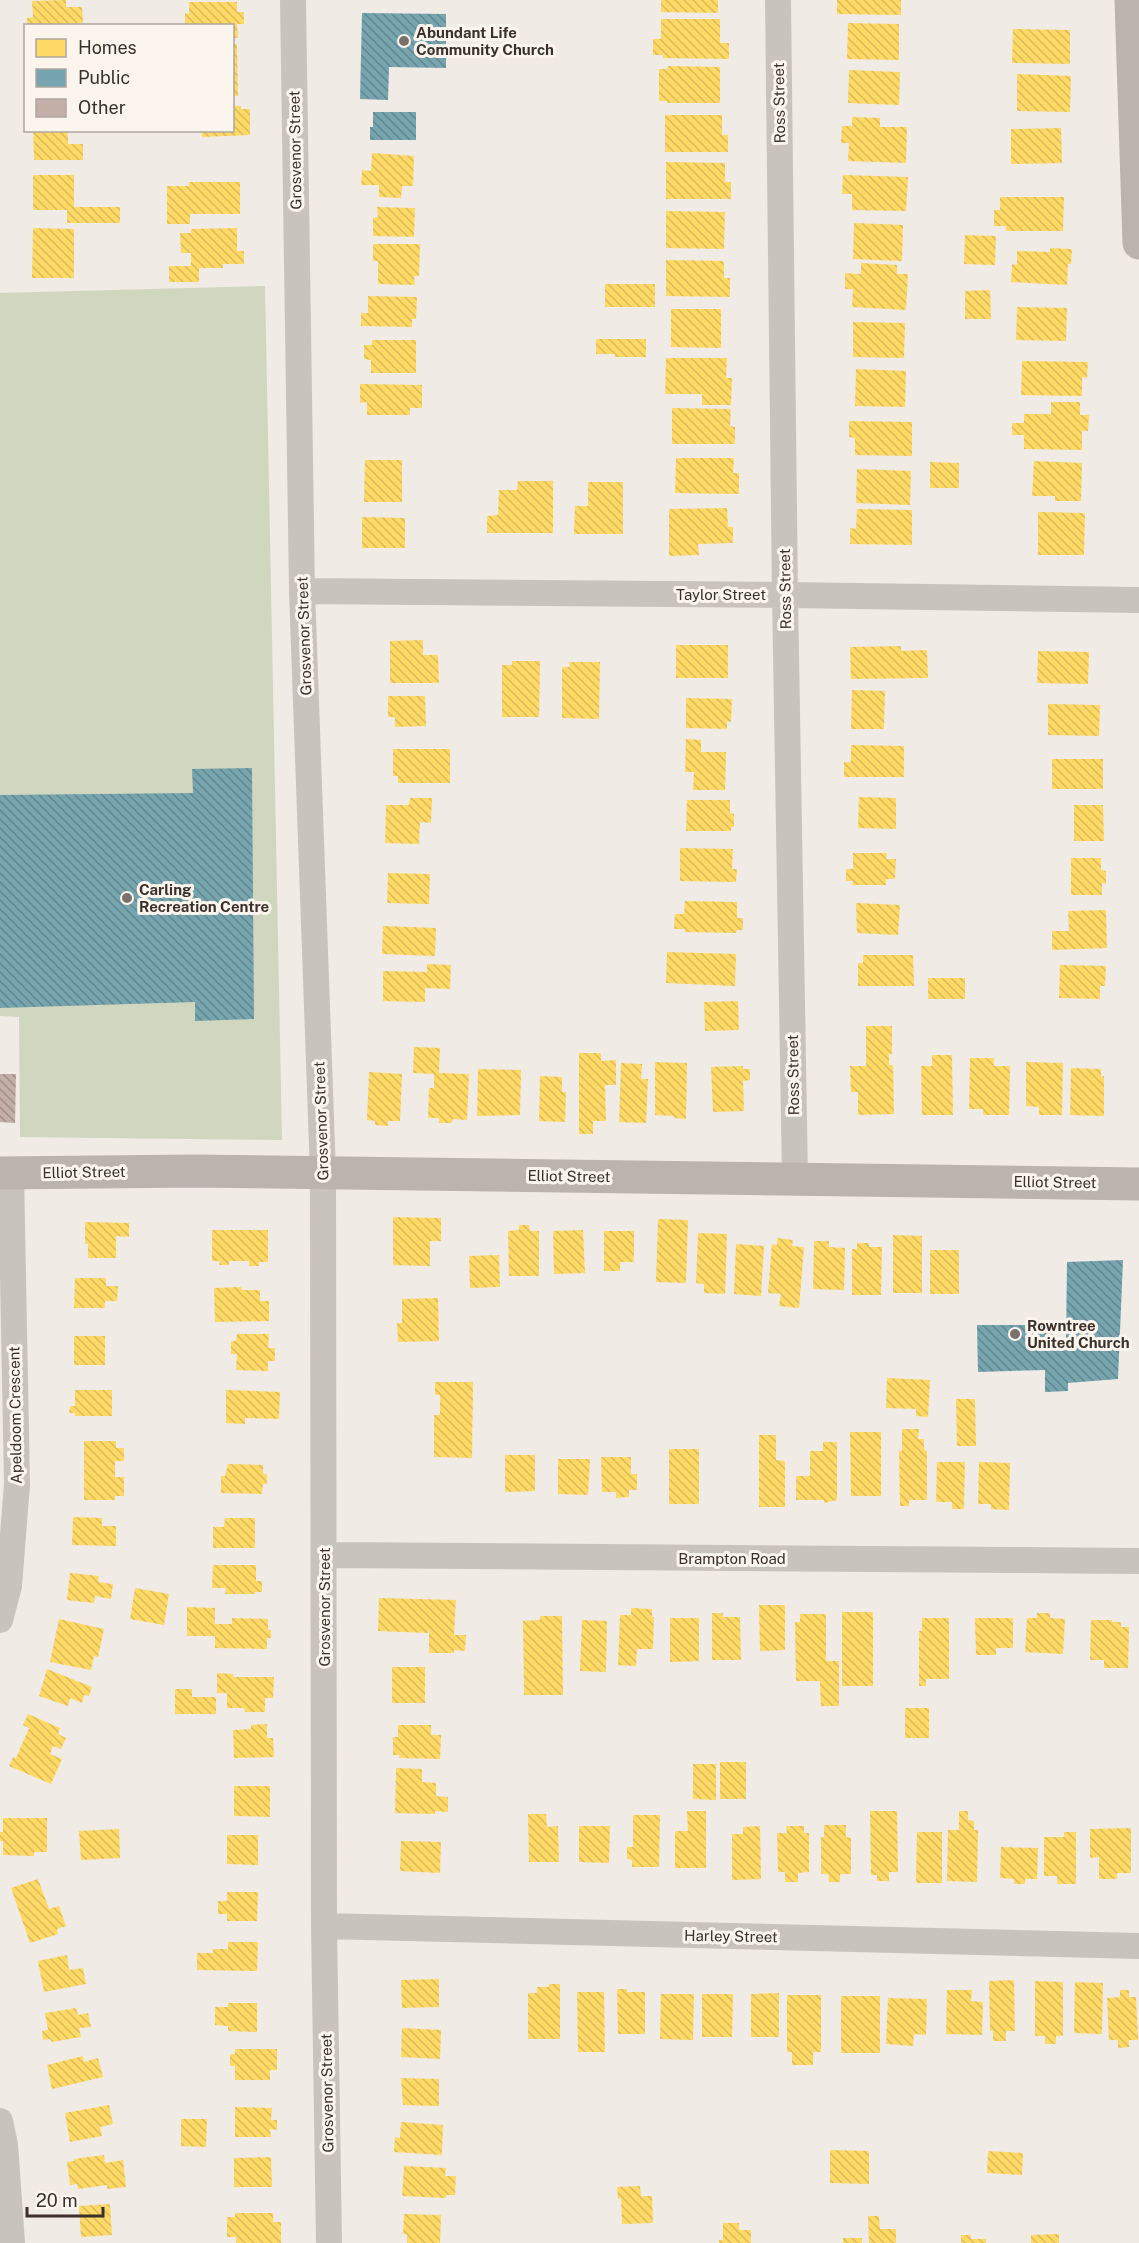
<svg xmlns="http://www.w3.org/2000/svg" width="1139" height="2243" font-family="'Public Sans',sans-serif">
<style>
.green{fill:#d1d6bf}
.homes{fill:url(#homes-back-hatch)}
.public{fill:url(#public-back-hatch)}
.building{fill:url(#building-back-hatch)}
.lines{fill:none;stroke-linecap:round;stroke-linejoin:round}
.street{stroke:#c9c3be;stroke-width:26}
.secondary{stroke:#bab3ae;stroke-width:33}
.poi-dot{fill:#7a716c;stroke:#fbf5ee;stroke-width:2}
.labels{text-anchor:middle;dominant-baseline:central;stroke-width:6;stroke-linejoin:round;paint-order:stroke}
.poi-label{font-size:15px;font-weight:bold;fill:#3b302b;stroke:#fbf5ee;text-anchor:start}
.street-label{font-size:15px;fill:#3b302b;stroke:#fbf5ee}
</style>
<defs>
<pattern id="homes-back-hatch" width="6" height="6" patternUnits="userSpaceOnUse" patternTransform="scale(1.5)"><rect width="6" height="6" fill="#ffd966"/><path d="M-1 5l2 2M0 0l6 6M5-1l2 2" fill="none" stroke="#dbbb59"/></pattern>
<pattern id="public-back-hatch" width="6" height="6" patternUnits="userSpaceOnUse" patternTransform="scale(1.5)"><rect width="6" height="6" fill="#76a5af"/><path d="M-1 5l2 2M0 0l6 6M5-1l2 2" fill="none" stroke="#62878f"/></pattern>
<pattern id="building-back-hatch" width="6" height="6" patternUnits="userSpaceOnUse" patternTransform="scale(1.5)"><rect width="6" height="6" fill="#c3afa7"/><path d="M-1 5l2 2M0 0l6 6M5-1l2 2" fill="none" stroke="#a08f88"/></pattern>
</defs>
<rect width="100%" height="100%" fill="#f0ebe5"/>
<path class="green" d="M265,286l17,854 -262,-3 -1,-120 -19,-1v-723z"/>
<path class="homes" d="M66,0v7h16l1,16 -56,3v-8l6,-1 -1,-16z
M661,0h57v13l-57,-1z
M837,0h64v15l-64,-1z
M189,2h48v10h7v12h-7l1,14h-6v-12h-47v-13l4,1z
M661,19h59v24h9v16l-66,-1v-3h-10v-16h8z
M848,23l51,1v36l-52,-1z
M1013,29l57,1v34l-58,-1z
M232,44h5l1,52h-6z
M668,66l52,1v36h-53v-2h-8v-32h8z
M849,70l51,2 -1,33 -51,-2z
M1017,74l54,2 -1,36 -53,-1z
M232,106h9v3h9v26l-48,2v-7h30z
M665,115h57v20h6v17h-63z
M852,117l28,1v9h27l-1,36 -58,-2 1,-18h-8l1,-17h10z
M1061,128l1,35 -51,1v-35z
M33,130h35v14h15v16h-49z
M372,153l42,3 -1,30h-11l-1,12 -22,-1v-12h-18l1,-15 9,1z
M666,162l59,1v19h6v17h-65z
M33,175h41v32h46v16h-53v-13h-34z
M843,175l65,2 -2,34 -54,-1v-16h-10z
M189,182h51v32h-50v10h-23v-38h22z
M1000,197h64l-1,34h-57v-5h-12v-16h6z
M377,207l38,1 -1,29 -41,-1v-18l5,-1z
M666,211l59,1 -1,37 -58,-1z
M854,223l49,2 -1,36 -49,-2z
M33,228l41,1v49h-42z
M237,228v23h7v13h-21v4h-24v14h-30v-16h22v-13h-10l-1,-20h11v-4z
M965,235l31,1 -1,29 -31,-1z
M373,244h47l-1,32h-5l1,9 -37,-1v-23h-5z
M1050,248l22,1 -1,15h-3l-1,21 -56,-3 1,-18 5,1v-14l33,1z
M666,260l58,1v17h6v19l-64,-1z
M861,263l36,2v9h11l-2,36 -54,-3 1,-18h-8v-16l16,1z
M605,284h50v23h-50z
M990,290l1,29h-26v-28z
M368,296l49,1 -1,22h-4v8l-51,-1v-13h7z
M1017,307l50,1 -1,33 -50,-1z
M671,309h50v39l-50,-1z
M853,322l52,1 -1,35 -51,-1z
M596,339h50v18h-31v-3h-19z
M372,340h44v33h-45v-13l-7,-1v-14h8z
M666,358h61l-1,20h6l-1,27h-29v-11h-37z
M1022,361l66,1 -1,16 -5,-1v19l-61,-1z
M856,369l50,2 -1,36 -50,-1z
M360,384l62,1v23h-12v7h-43v-13l-7,1z
M1051,402h29v13h9l-1,16h-6v19l-58,-1v-14h-12v-12h12v-9h27z
M672,408l59,1 -1,17 5,1v17h-63z
M849,421l63,1v34l-57,-1v-17l-6,-1z
M676,458h58l-1,15h6v21l-64,-1z
M365,460h37v42h-38z
M1034,461l48,2 -1,38h-26v-5h-23z
M930,462l29,1v25h-29z
M857,469l54,2 -1,34 -54,-2z
M518,481h35v52h-66v-17l11,-1 1,-25h18z
M588,482h35v52h-49l1,-28h13z
M727,508l1,19h5v16l-35,1 1,11 -30,1v-47z
M857,509l55,1v35l-62,-1v-16l6,1z
M1038,512l47,1 -1,42h-46z
M362,517l43,1v30h-43z
M423,640v15h15l1,28h-49v-42z
M676,645h52v33h-52z
M901,646v5l26,-1 1,28 -77,1 -1,-32z
M1038,651l51,1 -1,32 -51,-1z
M512,661h28l-1,56h-37v-52h10z
M569,662h31l-1,57 -37,-1v-51h8z
M852,690l33,1 -1,38h-33z
M388,696h37l1,30 -31,1v-10h-7z
M686,698l46,1 -1,23 -4,-1v8l-41,-1z
M1048,704l52,1 -1,31 -51,-1z
M686,739l15,1v12h25l-1,38h-32l1,-18h-9z
M851,745l53,1v31h-60v-15h7z
M393,749h57v34h-52v-7h-5z
M1052,759h51v30h-51z
M859,797l37,1v31l-38,-1z
M410,798h22l-1,25 -11,-1 -1,22 -34,-1 1,-38h23z
M687,800h43v13l4,1v13h-3v4h-45z
M1074,805h29l1,36h-30z
M680,848l53,1 -1,20h5l-1,13 -56,-1z
M853,853h34l-1,6h10l-1,20h-9v6h-34l1,-4h-7v-12h7z
M1071,858h30v12l5,1v13l-4,-1v12h-31z
M388,873l42,1 -1,30 -42,-1z
M685,901l52,1v16h6v12h-6l-1,3 -51,-1v-3h-11l1,-15h9z
M856,903l44,2 -2,30 -41,-2z
M1106,910l1,38 -55,2v-19h17l-1,-20z
M383,926l53,2 -1,28 -53,-2z
M667,952l69,2 -1,32 -69,-3z
M863,955h50l1,31h-56v-23h5z
M427,964l24,1 -1,24 -25,-1v14l-42,-1v-30l44,1z
M1060,965l46,1 -1,20h-5v13l-41,-1z
M928,978h37v21h-37z
M738,1001l1,29 -34,1 -1,-29z
M866,1026h26v28h-3v11h4l1,49 -36,1v-23h-7l-1,-26h16z
M414,1047l26,1 -1,25 30,1 -2,46 -14,-1 -1,4h-13v-5h-11l1,-30h5v-14l-21,-1z
M579,1053h22v8l15,-1v25h-11l1,36h-13v13h-14z
M932,1055h20l1,60h-31l-1,-49h11z
M970,1058h24v8h16l-1,49h-26v-6h-14z
M655,1062l32,1 -1,56 -12,-1v-2l-19,-1z
M1026,1062l37,1 -1,52h-23v-8l-13,-1z
M621,1063l21,1 -1,15h7l-2,44 -27,-1z
M743,1066v3h7v11l-7,1 1,30 -31,1 -2,-45z
M1071,1068l30,1v8l3,-1v40l-34,-1z
M478,1069l43,1 -1,45 -43,1z
M369,1072l33,2 -2,47h-12v5l-13,-1v-4l-8,-1z
M540,1076l22,1v15h4l-1,30 -26,-1z
M393,1217l48,1v23h-11v25l-37,-1z
M658,1219l30,1 -2,63 -30,-1z
M85,1222l44,1v14l-13,-1v22h-28v-14h-3z
M519,1225h10l1,6h9v45h-30l-1,-45 11,-1z
M212,1230h56v32h-9v4h-10v-5h-20v4h-10l1,-4h-8z
M583,1230l2,43 -31,1 -1,-43z
M604,1231h30v31h-14v9h-16z
M698,1233l29,1 -2,60 -21,-1v-9l-8,-1z
M893,1235l29,1v57h-29z
M777,1238l16,2 -1,6 12,1 -5,61 -20,-2 2,-12 -13,-1 4,-49 5,1z
M814,1241h15v6l16,1 -1,42 -31,-1z
M857,1243h12v4h13l-1,48h-29v-46h5z
M736,1244l28,2 -3,50 -27,-2z
M930,1250h29v44h-29z
M499,1255l1,32 -30,1 -1,-32z
M75,1278h31v8h12l-1,15h-12v7h-31z
M241,1287l1,3h18v11h9v20l-54,1 -1,-34z
M438,1298l1,43 -41,1 -1,-19h5v-24z
M237,1334h32l-1,14h7v13h-7v10l-32,-1 1,-16h-6v-13h5z
M74,1336h31v29h-31z
M887,1378l43,2 -2,37 -12,-1v-7l-30,-1z
M435,1382h38l-1,76 -38,-1v-42h6v-20h-5z
M75,1390h37v26h-37v-3h-6l1,-7h5z
M226,1390l54,2 -1,27 -34,-1v6l-19,-1z
M956,1399h19l1,47h-19z
M902,1429h17l-1,10h6v11l3,1v49h-18v6h-9l-1,-55h3z
M850,1432h31v64h-30z
M759,1435h17v25l9,1v46h-26z
M84,1441h32v7h8v13h-9v16h9v19h-9v4h-31z
M823,1442h14v58l-13,3v-3h-28v-24h14v-25h13z
M669,1449h30v55h-30z
M505,1455h30v36l-30,1z
M601,1457h30v17h6v16h-8v7l-13,1v-6h-14z
M558,1459h32l-2,36 -30,-1z
M937,1462h28l-1,47h-12v-7h-16z
M979,1462l31,1 -1,47 -18,-1v-5h-13z
M228,1464l35,1v9h4v10h-4l-1,10 -41,-1v-17h4z
M73,1517l29,1v8h14v20l-44,-1z
M225,1518h30v30h-42v-21h11z
M213,1565h43v16h6v11h-7v2h-30l1,-6h-14z
M70,1573l29,3 -1,6 15,2 -2,15 -16,-3 -1,7 -27,-3z
M135,1588l34,6 -5,31 -34,-6z
M379,1598l77,2 -2,35h12l-1,16 -11,-1v3h-25v-26l-1,6 -50,-2z
M759,1605h26v45l-25,1z
M187,1607l28,1v16h17v-6l36,1v11h3v8h-4v11l-52,-1v-12h-28z
M631,1608l21,1v8h2l-1,32h-16l-1,17 -18,-1 2,-50h11z
M842,1612h31v74h-31z
M712,1613h11v4h17l1,43h-29z
M1037,1613h13v5l15,1 -2,35 -38,-2 2,-34h10z
M800,1614h26v47h13v45h-18l-1,-25h-24l-1,-59h5z
M540,1616h22l1,79h-39l-1,-74 17,-1z
M670,1618h29v43l-29,1z
M922,1618h27v61h-23v7h-7v-55h3z
M975,1618h38v30h-17v7h-20z
M59,1619l45,10 -6,28 -4,-1 -3,14 -41,-8z
M582,1620l25,1 -1,51 -26,-1z
M1091,1620h21v2h9v5h8l-1,41h-24v-8h-14z
M392,1667h33v36h-33z
M47,1669l45,18 -3,9 -5,-1 -2,8 -12,-5 -2,8 -29,-10z
M217,1673l16,1v3h41l-1,21h-8v14h-20l-1,-4h-17v-15h-10z
M175,1689h17v8h24v17h-41z
M905,1708h24v30h-24z
M28,1714l32,14 -2,6 8,4 -5,11 -8,-3 -3,8 12,5 -11,25 -42,-18 4,-9 3,1 13,-30 -6,-3z
M267,1724v14h6l1,19 -40,1 -1,-28 18,-1v-4z
M398,1725h33v10h10l-1,24 -41,-1 1,-3h-7v-18h5z
M720,1762h26v37h-26z
M693,1764h23v36l-23,-1z
M396,1768l26,1v13l14,1v13l12,1v15l-13,-1v3l-40,-1z
M234,1786h36v31l-36,-1z
M687,1811h19v57h-31v-37h13z
M870,1811h27l1,61h-9v9h-12v-6h-6z
M959,1811h9v9l6,1v9h4l-1,52 -30,-1 1,-51h11z
M528,1814h18l1,13 11,-1 1,36h-30z
M633,1815h27l-1,52h-27v-7l-5,-1v-12h6z
M3,1818h44v34h-13v4l-31,-1v-14h-3v-9h3z
M824,1825h22v12l5,1v36h-11v8h-11l-1,-8h-7v-37h3z
M579,1826h31l-1,37 -30,-1z
M760,1826l1,53 -29,1v-46h11v-7z
M786,1826h18v7h5v39l-11,1v9h-13v-10h-7l-1,-39h10z
M1131,1828v45h-14v6h-18v-22l-9,1v-29z
M119,1829l1,29 -39,2 -2,-29z
M917,1832h25v51h-26z
M1064,1832h12v52h-19v-8h-13v-39h20z
M227,1835h31v30l-31,-1z
M401,1841l40,1 -1,31 -40,-2z
M1001,1847l37,1 -1,31h-12v5h-11v-5l-14,-1z
M38,1879l11,30 10,-3 7,20 -9,3 1,5 -28,9 -19,-55z
M227,1892h31l-1,29h-30v-7h-9v-13h9z
M228,1942h30l-1,29 -60,-1v-17h16v-4h15z
M67,1955l2,15 14,-2 3,16 -42,8 -6,-31z
M439,1979v28l-37,1 -1,-28z
M1014,1980l1,51h-9v10h-13v-10h-3l-1,-50z
M1035,1981l28,1v54h-7v8h-11v-8h-10z
M1075,1982l28,1 -1,51 -28,-1z
M549,1984h11v55h-32v-46h9v-6h12z
M617,1989h10v3h18v42h-27z
M947,1990h25l-1,11 12,1 -1,33 -36,-1z
M1120,1990h9v7h7l2,43h-9v7l-11,1v-8h-9l-2,-42 13,-1z
M577,1992h27l1,60h-27z
M779,1993v44h-28v-43z
M661,1994h33l-1,46 -33,-1z
M702,1994h31l-1,43h-30z
M787,1995h34v57h-8v13h-21v-13h-5z
M841,1996h39v57h-39z
M888,1998l39,1 -1,36 -12,-1 -1,12 -27,-2z
M228,2003h29v29l-29,-1v-5l-13,-1v-18h13z
M76,2008l2,7 10,-2 3,14 -12,1 2,9 -29,5 -2,-3 -7,1 -1,-9 6,-1 -3,-17z
M402,2028l39,2 -1,29 -39,-2z
M235,2049h42v21h-7v10h-35v-14h-5v-12h5z
M83,2056l1,6 14,-4 5,19 -51,12 -5,-24z
M401,2078l38,1v27l-36,-1z
M109,2105l4,19 -13,3 2,9 -32,6 -5,-29z
M235,2107l37,1 -1,12h6v10l-7,-1 1,8h-36z
M181,2119h26l-1,28 -25,-1z
M401,2122l42,3 -1,30 -48,-3 1,-15 5,1z
M830,2150l39,1v33l-39,-1z
M988,2151l35,2 -1,22 -35,-2z
M104,2155l1,8 18,-3 3,27 -19,2v-4l-29,4 -1,-5 -7,1 -3,-23 7,-1v-2z
M271,2157l1,30h-38v-29z
M404,2166l42,2 -1,8h11l-1,19h-9v3l-44,-2z
M640,2186l1,10h11l1,27 -31,1 -1,-26 -3,1 -1,-12z
M110,2204l2,31 -31,2 -2,-31z
M235,2213h38v9h8v21h-45v-6h-9v-20h8z
M404,2214l37,1 -1,28h-33v-9h-4z
M868,2216h11l1,13h16v14h-27z
M723,2223h16v7h12v13h-32v-3h4z
M1059,2234v9h-28v-8z
M961,2235h10v4h15v4h-25z
M843,2238h19v5h-19z"/>
<path class="public" d="M362,13l84,1v54l-57,-1 -1,33 -28,-1z
M373,112h43v28h-46v-13h3z
M252,768l2,251 -59,2v-19l-195,6v-213l193,-2 -1,-24z
M1123,1260l-5,119 -50,4v8l-23,1v-22l-67,2 -1,-47h76v19l13,-2 1,-80z"/>
<path class="building" d="M0,1074h16l-1,49 -15,-1z"/>
<g class="lines">
<path class="street" d="M293,0l9,591 21,582 1,753 5,317
M778,0l7,595 10,583
M302,591l483,4 354,5
M324,1555l815,6
M0,1620l9,-34 8,-102 -6,-311
M324,1926l815,20
M0,2121l5,24 7,98"/>
<path class="secondary" d="M1131,0l8,243
M0,1173l194,-2 945,13"/>
</g>
<g class="poi-dot">
<circle cx="404" cy="41" r="6"/>
<circle cx="127" cy="898" r="6"/>
<circle cx="1015" cy="1334" r="6"/>
</g>
<g class="labels">
<g class="poi-label">
<text x="416" y="32">Abundant Life<tspan x="416" dy="17">Community Church</tspan></text>
<text x="139" y="889">Carling<tspan x="139" dy="17">Recreation Centre</tspan></text>
<text x="1027" y="1325">Rowntree<tspan x="1027" dy="17">United Church</tspan></text>
</g>
<g class="street-label">
<text transform="translate(779 103) rotate(-91)">Ross Street</text>
<text transform="translate(295 150) rotate(-91)">Grosvenor Street</text>
<text transform="translate(785 589) rotate(-91)">Ross Street</text>
<text x="721" y="594">Taylor Street</text>
<text transform="translate(304 636) rotate(-92)">Grosvenor Street</text>
<text transform="translate(793 1075) rotate(-91)">Ross Street</text>
<text transform="translate(321 1121) rotate(-92)">Grosvenor Street</text>
<text transform="translate(84 1172) rotate(-1)">Elliot Street</text>
<text transform="translate(569 1176) rotate(1)">Elliot Street</text>
<text transform="translate(1055 1182) rotate(1)">Elliot Street</text>
<text transform="translate(15 1415) rotate(-91)">Apeldoom Crescent</text>
<text x="732" y="1558">Brampton Road</text>
<text transform="translate(324 1607) rotate(-90)">Grosvenor Street</text>
<text transform="translate(731 1936) rotate(1)">Harley Street</text>
<text transform="translate(327 2093) rotate(-91)">Grosvenor Street</text>
</g>
</g>
<rect x="24" y="24" width="210" height="108" fill="#fbf5ee" stroke="#aea6a0" stroke-width="1.5"/>
<rect x="36" y="39" width="30" height="18" fill="#ffd966" stroke="#aea6a0" stroke-width="1.5"/>
<text x="78" y="54" font-size="18" fill="#3b302b">Homes</text>
<rect x="36" y="69" width="30" height="18" fill="#76a5af" stroke="#aea6a0" stroke-width="1.5"/>
<text x="78" y="84" font-size="18" fill="#3b302b">Public</text>
<rect x="36" y="99" width="30" height="18" fill="#c3afa7" stroke="#aea6a0" stroke-width="1.5"/>
<text x="78" y="114" font-size="18" fill="#3b302b">Other</text>
<path d="M27 2207v9h76v-9" fill="none" stroke="#3b302b" stroke-width="3"/>
<text x="36" y="2207" font-size="18" fill="#3b302b" stroke="#fbf5ee" stroke-width="4.5" paint-order="stroke">20 m</text>
</svg>
